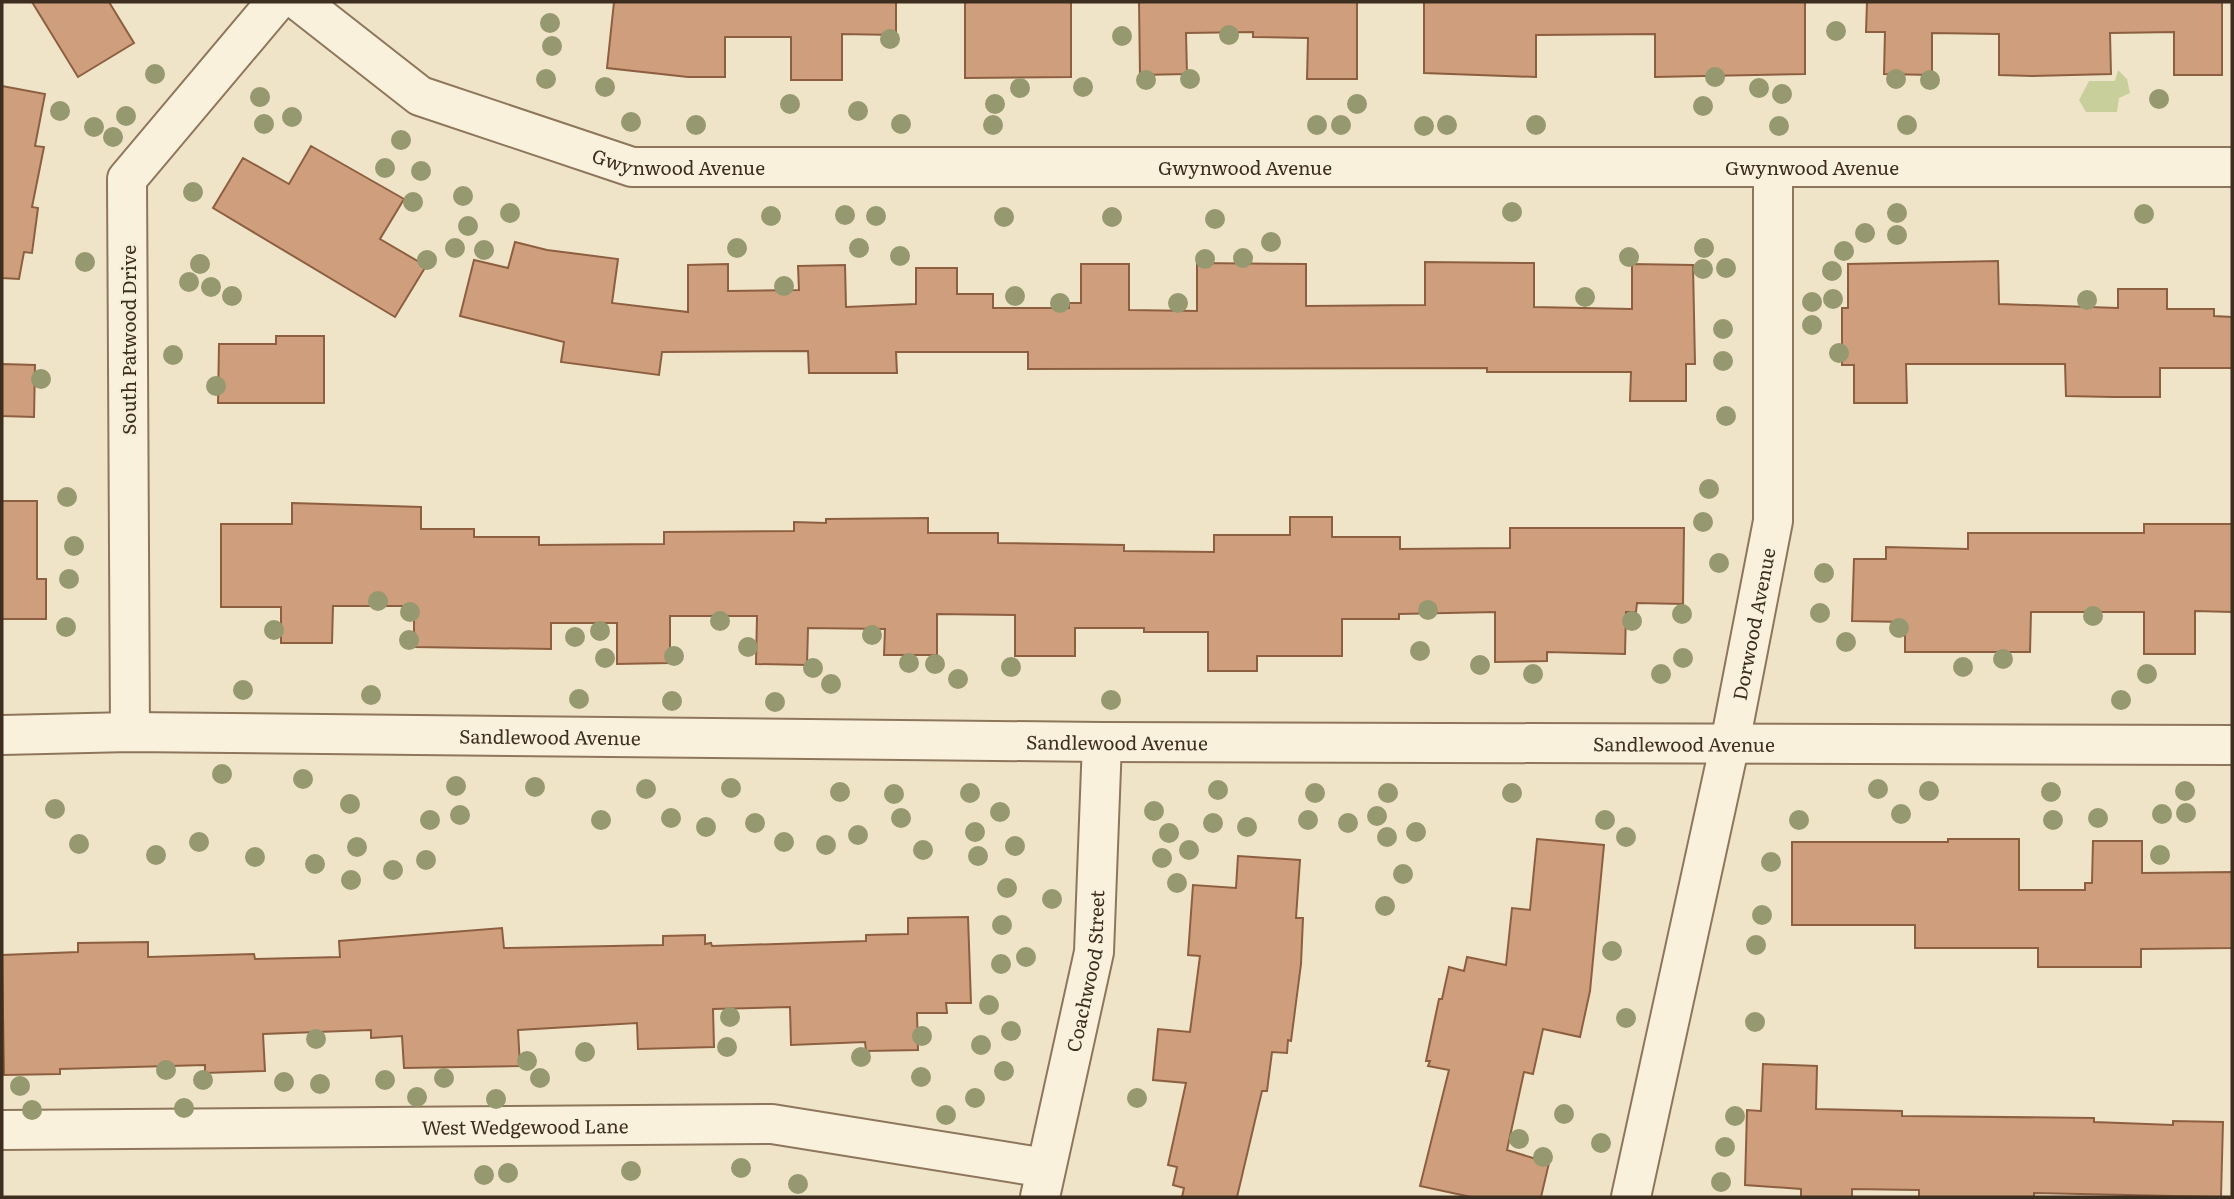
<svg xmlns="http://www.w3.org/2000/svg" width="2234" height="1199" font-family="Literata,serif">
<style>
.green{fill:#c9cf9b}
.building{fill:#cf9f7d;stroke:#8d5f41;stroke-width:2}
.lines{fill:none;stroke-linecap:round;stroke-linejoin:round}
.minor-casing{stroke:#8d765c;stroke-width:42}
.minor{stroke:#faf1dc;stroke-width:38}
.tree{fill:#96986f}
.labels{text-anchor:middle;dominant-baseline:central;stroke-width:5;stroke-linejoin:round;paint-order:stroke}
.street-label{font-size:19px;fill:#3d2e20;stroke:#f7eed8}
</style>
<rect width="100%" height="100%" fill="#f0e4c8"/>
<path class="green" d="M2118,70l9,9 3,14 -11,5 -2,14h-31l-7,-12 10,-19h26z"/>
<path class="building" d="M32,2h77l25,41 -56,34z
M614,2h282v33l-54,-1v46h-51v-43h-66v40h-37l-81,-9z
M965,2h106v75l-106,1z
M1139,2h218v77h-50l1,-41 -55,-1v-5l-67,1 1,41 -47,1z
M1424,2h381v72l-150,3v-43l-119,1v42l-112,-4z
M1867,2h355v73h-48v-43l-64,1 1,41 -79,2 -33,-1v-41l-67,-1v42l-48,-1 1,-42h-19z
M2,86l43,8 -10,52 9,1 -12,60 6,1 -6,45 -8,-1 -5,27 -17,-1z
M311,146l93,53 -24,40 46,27 -31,51 -182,-109 30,-50 46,26z
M515,242l32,8 71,9 -6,44 76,9v-47l40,-1v27l71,-1 -1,-24 47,-1 1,42 70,-3v-36h41v26h36v14h76v-5h12v-39h48v46l68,1v-48l109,1v42l119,-1v-43l109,1v44l98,2v-45l61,1 2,99h-9v37h-56l1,-29h-144v-4l-459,1v-17h-132l1,21h-88l-1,-22 -146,1 -3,23 -98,-13 3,-20 -104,-26 14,-56 34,8z
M1998,261l1,43 119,4v-19h49v20h47v7l18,1v51h-72v29h-47l-47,-1 -1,-32h-159l1,39h-53v-38h-12v-57h6v-44z
M276,336h48v67h-106l1,-59h57z
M2,364l33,1 -1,52 -32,-1z
M2,501h35v78h9v40h-44z
M292,503l129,4v22h53v8h65v8l125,-1v-12l130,-1v-9l32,1v-4l102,-1v15h70v10l126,2v6l90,1v-17h76v-18h42v20h68v12l110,-1v-20h174l-1,76 -46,-1 -1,9h-10l-1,42 -78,-2v9l-52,1v-50l-96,2v5h-57v37h-85v15h-49v-39h-64v-4h-69v28h-60v-41l-78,-1v41h-53l1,-26 -77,-1 -1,37 -51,-1 1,-48h-87v47l-53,1v-41h-66v26l-137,-2v-41h-81l-1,37h-51v-36h-60v-83h71z
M2144,524h88v88l-37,-1v43h-51v-42h-113l-1,40h-125v-30l-53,-1 2,-62h32v-12l82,2v-16h176z
M1537,839l67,6 -14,146 -10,46 -37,-8 -10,45 -9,-2 -17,78 42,13 -8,34h-70l-51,-11 29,-116 -21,-4 2,-5h-4l13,-62h3l7,-32 15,4 3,-14 39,8 6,-57 18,2z
M1948,839h71v51h66v-7h7l1,-42h49v32l90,-1v76l-91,1v18h-103v-19h-123v-23h-123v-83h156z
M1238,856l62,4 -4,58h7l-2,46 -10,77 -3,-1 -1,13 -15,-1 -5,39h-5l-25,106h-55l2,-9 -11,-3 4,-18 -9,-2 18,-82 -33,-3 5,-51 32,3 10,-76 -12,-1 5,-70 43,3z
M968,917l3,86h-25l1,10h-30l1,37 -52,1 -1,-9 -74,3 -1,-38 -77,2 1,38 -76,2 -1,-26 -119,7 2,36 -116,2 -2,-32 -31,2v-8l-108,4 2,37 -60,2v-8l-145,4v5l-56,1 -2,-120 76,-3v-9l70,-1v15l106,-3 1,5 85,-2 -1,-16 163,-13 2,20 159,-3v-9l42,-1v9l6,-1 1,3 154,-5v-6l42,-1v-16z
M1763,1064l54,2 -1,43 86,2v5l192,2v4l79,3v-4l50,1 -2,75 -187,-4v4h-115v-7l-67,-1v8h-51v-8l-56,-4 2,-75 14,1z"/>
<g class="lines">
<defs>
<g id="minor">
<path id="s1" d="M300,2l120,94 212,71h1600"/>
<path d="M130,732l-3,-553 149,-177"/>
<path id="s2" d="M2,735l128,-3 972,10 1130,3"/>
<path id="s3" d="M2,1130l770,-6 274,44"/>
<path id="s4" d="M1040,1197l54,-245 8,-210"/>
<path id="s5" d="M1631,1197l99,-454 43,-222v-354"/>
</g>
</defs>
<use href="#minor" class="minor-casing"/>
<use href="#minor" class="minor"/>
</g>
<g class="tree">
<circle cx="550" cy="23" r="10"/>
<circle cx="1836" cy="31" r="10"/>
<circle cx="1229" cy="35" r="10"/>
<circle cx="1122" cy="36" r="10"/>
<circle cx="890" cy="39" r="10"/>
<circle cx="552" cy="46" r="10"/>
<circle cx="155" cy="74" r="10"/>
<circle cx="1715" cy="77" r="10"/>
<circle cx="546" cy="79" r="10"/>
<circle cx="1190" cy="79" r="10"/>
<circle cx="1896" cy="79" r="10"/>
<circle cx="1146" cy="80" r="10"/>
<circle cx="1930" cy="80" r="10"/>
<circle cx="605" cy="87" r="10"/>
<circle cx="1083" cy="87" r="10"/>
<circle cx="1020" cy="88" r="10"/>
<circle cx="1759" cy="88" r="10"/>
<circle cx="1782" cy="94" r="10"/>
<circle cx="260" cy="97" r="10"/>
<circle cx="2159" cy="99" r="10"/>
<circle cx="790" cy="104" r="10"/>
<circle cx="995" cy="104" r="10"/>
<circle cx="1357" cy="104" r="10"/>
<circle cx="1703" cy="106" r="10"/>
<circle cx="60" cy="111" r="10"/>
<circle cx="858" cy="111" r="10"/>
<circle cx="126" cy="116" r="10"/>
<circle cx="292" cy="117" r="10"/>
<circle cx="631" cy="122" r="10"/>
<circle cx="264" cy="124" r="10"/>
<circle cx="901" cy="124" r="10"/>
<circle cx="696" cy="125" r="10"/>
<circle cx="993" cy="125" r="10"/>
<circle cx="1317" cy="125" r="10"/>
<circle cx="1341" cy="125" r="10"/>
<circle cx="1447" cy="125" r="10"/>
<circle cx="1536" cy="125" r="10"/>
<circle cx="1907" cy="125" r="10"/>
<circle cx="1424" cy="126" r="10"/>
<circle cx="1779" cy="126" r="10"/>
<circle cx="94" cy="127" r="10"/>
<circle cx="113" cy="137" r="10"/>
<circle cx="401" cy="140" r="10"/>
<circle cx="385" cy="168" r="10"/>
<circle cx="421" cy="171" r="10"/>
<circle cx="193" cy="192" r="10"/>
<circle cx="463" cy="196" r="10"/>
<circle cx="413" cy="202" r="10"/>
<circle cx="1512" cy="212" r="10"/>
<circle cx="510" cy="213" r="10"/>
<circle cx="1897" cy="213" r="10"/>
<circle cx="2144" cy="214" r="10"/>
<circle cx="845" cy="215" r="10"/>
<circle cx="771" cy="216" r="10"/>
<circle cx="876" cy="216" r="10"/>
<circle cx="1004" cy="217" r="10"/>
<circle cx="1112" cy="217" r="10"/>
<circle cx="1215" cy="219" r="10"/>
<circle cx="468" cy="226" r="10"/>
<circle cx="1865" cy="233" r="10"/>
<circle cx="1897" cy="235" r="10"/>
<circle cx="1271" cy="242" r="10"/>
<circle cx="455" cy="248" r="10"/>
<circle cx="737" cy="248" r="10"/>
<circle cx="859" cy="248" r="10"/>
<circle cx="1704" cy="248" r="10"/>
<circle cx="484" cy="250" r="10"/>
<circle cx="1844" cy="251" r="10"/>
<circle cx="900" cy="256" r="10"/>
<circle cx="1629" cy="257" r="10"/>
<circle cx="1243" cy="258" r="10"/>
<circle cx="1205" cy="259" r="10"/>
<circle cx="427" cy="260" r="10"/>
<circle cx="85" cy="262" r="10"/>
<circle cx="200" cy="264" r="10"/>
<circle cx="1726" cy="268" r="10"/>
<circle cx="1703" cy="269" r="10"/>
<circle cx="1832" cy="271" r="10"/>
<circle cx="189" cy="282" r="10"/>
<circle cx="784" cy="286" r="10"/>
<circle cx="211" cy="287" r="10"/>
<circle cx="232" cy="296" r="10"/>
<circle cx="1015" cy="296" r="10"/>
<circle cx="1585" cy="297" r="10"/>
<circle cx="1833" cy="299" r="10"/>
<circle cx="2087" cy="300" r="10"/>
<circle cx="1812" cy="302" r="10"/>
<circle cx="1060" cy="303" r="10"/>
<circle cx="1178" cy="303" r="10"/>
<circle cx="1812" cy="325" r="10"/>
<circle cx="1723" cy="329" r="10"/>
<circle cx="1839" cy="353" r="10"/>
<circle cx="173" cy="355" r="10"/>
<circle cx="1723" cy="361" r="10"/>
<circle cx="41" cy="379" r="10"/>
<circle cx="216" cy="386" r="10"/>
<circle cx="1726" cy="416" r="10"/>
<circle cx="1709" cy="489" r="10"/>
<circle cx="67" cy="497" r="10"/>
<circle cx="1703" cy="522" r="10"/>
<circle cx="74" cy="546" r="10"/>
<circle cx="1719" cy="563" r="10"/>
<circle cx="1824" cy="573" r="10"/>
<circle cx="69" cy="579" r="10"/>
<circle cx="378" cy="601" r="10"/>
<circle cx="1428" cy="610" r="10"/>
<circle cx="410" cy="612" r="10"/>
<circle cx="1820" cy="613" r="10"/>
<circle cx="1682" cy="614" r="10"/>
<circle cx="2093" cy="616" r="10"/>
<circle cx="720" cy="621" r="10"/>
<circle cx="1632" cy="621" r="10"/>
<circle cx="66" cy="627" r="10"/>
<circle cx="1899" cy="628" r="10"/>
<circle cx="274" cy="630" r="10"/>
<circle cx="600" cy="631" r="10"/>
<circle cx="872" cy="635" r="10"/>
<circle cx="575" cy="637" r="10"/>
<circle cx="409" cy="640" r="10"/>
<circle cx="1846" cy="642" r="10"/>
<circle cx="748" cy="647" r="10"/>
<circle cx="1420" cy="651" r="10"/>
<circle cx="674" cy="656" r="10"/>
<circle cx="605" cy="658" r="10"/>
<circle cx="1683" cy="658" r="10"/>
<circle cx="2003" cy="659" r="10"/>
<circle cx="909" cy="663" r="10"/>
<circle cx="935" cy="664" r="10"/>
<circle cx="1480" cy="665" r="10"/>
<circle cx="1011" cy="667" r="10"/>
<circle cx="1963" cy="667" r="10"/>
<circle cx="813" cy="668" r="10"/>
<circle cx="1533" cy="674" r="10"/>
<circle cx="1661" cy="674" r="10"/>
<circle cx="2147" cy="674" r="10"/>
<circle cx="958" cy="679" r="10"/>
<circle cx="831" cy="684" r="10"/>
<circle cx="243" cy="690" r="10"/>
<circle cx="371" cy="695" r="10"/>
<circle cx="579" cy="699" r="10"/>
<circle cx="1111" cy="700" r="10"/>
<circle cx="2121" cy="700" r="10"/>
<circle cx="672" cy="701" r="10"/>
<circle cx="775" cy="702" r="10"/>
<circle cx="222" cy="774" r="10"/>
<circle cx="303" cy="779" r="10"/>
<circle cx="456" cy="786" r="10"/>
<circle cx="535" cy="787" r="10"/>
<circle cx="731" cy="788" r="10"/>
<circle cx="646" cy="789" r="10"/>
<circle cx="1878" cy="789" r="10"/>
<circle cx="1218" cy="790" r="10"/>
<circle cx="1929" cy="791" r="10"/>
<circle cx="2185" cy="791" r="10"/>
<circle cx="840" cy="792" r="10"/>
<circle cx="2051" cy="792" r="10"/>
<circle cx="970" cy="793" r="10"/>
<circle cx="1315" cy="793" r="10"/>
<circle cx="1388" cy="793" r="10"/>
<circle cx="1512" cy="793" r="10"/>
<circle cx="894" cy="794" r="10"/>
<circle cx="350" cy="804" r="10"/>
<circle cx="55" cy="809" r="10"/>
<circle cx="1154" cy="811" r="10"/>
<circle cx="1000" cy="812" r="10"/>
<circle cx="2186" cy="813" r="10"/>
<circle cx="1901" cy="814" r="10"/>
<circle cx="2162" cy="814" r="10"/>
<circle cx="460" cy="815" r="10"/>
<circle cx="1377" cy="816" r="10"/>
<circle cx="671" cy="818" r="10"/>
<circle cx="901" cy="818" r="10"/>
<circle cx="2098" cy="818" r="10"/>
<circle cx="430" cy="820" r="10"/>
<circle cx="601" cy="820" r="10"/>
<circle cx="1308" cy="820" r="10"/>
<circle cx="1605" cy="820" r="10"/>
<circle cx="1799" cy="820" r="10"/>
<circle cx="2053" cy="820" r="10"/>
<circle cx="755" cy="823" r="10"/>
<circle cx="1213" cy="823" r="10"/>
<circle cx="1348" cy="823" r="10"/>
<circle cx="706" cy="827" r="10"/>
<circle cx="1247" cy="827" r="10"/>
<circle cx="975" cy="832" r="10"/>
<circle cx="1416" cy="832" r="10"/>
<circle cx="1169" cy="833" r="10"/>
<circle cx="858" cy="835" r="10"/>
<circle cx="1387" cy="837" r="10"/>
<circle cx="1626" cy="837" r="10"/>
<circle cx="199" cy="842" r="10"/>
<circle cx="784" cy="842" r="10"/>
<circle cx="79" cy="844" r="10"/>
<circle cx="826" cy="845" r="10"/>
<circle cx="1015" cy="846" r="10"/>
<circle cx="357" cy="847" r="10"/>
<circle cx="923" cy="850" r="10"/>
<circle cx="1189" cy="850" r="10"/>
<circle cx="156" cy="855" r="10"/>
<circle cx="2160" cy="855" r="10"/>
<circle cx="978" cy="856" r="10"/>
<circle cx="255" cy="857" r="10"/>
<circle cx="1162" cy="858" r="10"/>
<circle cx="426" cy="860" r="10"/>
<circle cx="1771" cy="862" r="10"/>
<circle cx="315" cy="864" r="10"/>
<circle cx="393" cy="870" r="10"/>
<circle cx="1403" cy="874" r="10"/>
<circle cx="351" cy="880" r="10"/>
<circle cx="1177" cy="883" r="10"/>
<circle cx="1007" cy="888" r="10"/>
<circle cx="1052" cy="899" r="10"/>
<circle cx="1385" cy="906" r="10"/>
<circle cx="1762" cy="915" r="10"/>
<circle cx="1002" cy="925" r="10"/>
<circle cx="1756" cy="945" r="10"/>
<circle cx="1612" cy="951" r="10"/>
<circle cx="1026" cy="957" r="10"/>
<circle cx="1001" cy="964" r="10"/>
<circle cx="989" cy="1005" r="10"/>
<circle cx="730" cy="1017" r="10"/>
<circle cx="1626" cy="1018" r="10"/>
<circle cx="1755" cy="1022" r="10"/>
<circle cx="1011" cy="1031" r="10"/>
<circle cx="922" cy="1036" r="10"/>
<circle cx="316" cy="1039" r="10"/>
<circle cx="981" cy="1045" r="10"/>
<circle cx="727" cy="1047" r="10"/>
<circle cx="585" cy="1052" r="10"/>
<circle cx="861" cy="1057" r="10"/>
<circle cx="527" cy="1061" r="10"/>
<circle cx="166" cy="1070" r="10"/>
<circle cx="1004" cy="1071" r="10"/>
<circle cx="921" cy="1077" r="10"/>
<circle cx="444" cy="1078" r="10"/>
<circle cx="540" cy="1078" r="10"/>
<circle cx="203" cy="1080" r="10"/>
<circle cx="385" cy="1080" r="10"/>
<circle cx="284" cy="1082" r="10"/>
<circle cx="320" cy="1084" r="10"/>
<circle cx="20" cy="1086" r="10"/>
<circle cx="417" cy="1097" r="10"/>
<circle cx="975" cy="1098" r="10"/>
<circle cx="1137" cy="1098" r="10"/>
<circle cx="496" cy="1099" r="10"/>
<circle cx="184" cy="1108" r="10"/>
<circle cx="32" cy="1110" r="10"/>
<circle cx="1564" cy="1114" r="10"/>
<circle cx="946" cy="1115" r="10"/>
<circle cx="1735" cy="1116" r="10"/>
<circle cx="1519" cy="1139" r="10"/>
<circle cx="1601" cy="1143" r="10"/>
<circle cx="1725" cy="1147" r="10"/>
<circle cx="1543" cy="1157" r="10"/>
<circle cx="741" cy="1168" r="10"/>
<circle cx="631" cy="1171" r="10"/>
<circle cx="508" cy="1173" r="10"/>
<circle cx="484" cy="1175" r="10"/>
<circle cx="1721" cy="1182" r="10"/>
<circle cx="798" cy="1184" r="10"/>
</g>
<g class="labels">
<g class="street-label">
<text stroke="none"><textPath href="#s1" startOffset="422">Gwynwood Avenue</textPath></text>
<text stroke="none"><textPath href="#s1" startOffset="989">Gwynwood Avenue</textPath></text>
<text stroke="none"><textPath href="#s1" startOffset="1556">Gwynwood Avenue</textPath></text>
<text transform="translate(128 340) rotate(-90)">South Patwood Drive</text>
<text stroke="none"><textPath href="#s5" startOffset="586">Dorwood Avenue</textPath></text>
<text stroke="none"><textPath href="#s2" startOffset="548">Sandlewood Avenue</textPath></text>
<text stroke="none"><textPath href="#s2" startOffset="1115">Sandlewood Avenue</textPath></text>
<text stroke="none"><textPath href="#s2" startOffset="1682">Sandlewood Avenue</textPath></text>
<text stroke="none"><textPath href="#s4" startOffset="231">Coachwood Street</textPath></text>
<text stroke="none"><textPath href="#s3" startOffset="523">West Wedgewood Lane</textPath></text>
</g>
</g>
<rect width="2234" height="1199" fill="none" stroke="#3d2e20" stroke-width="7"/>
</svg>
